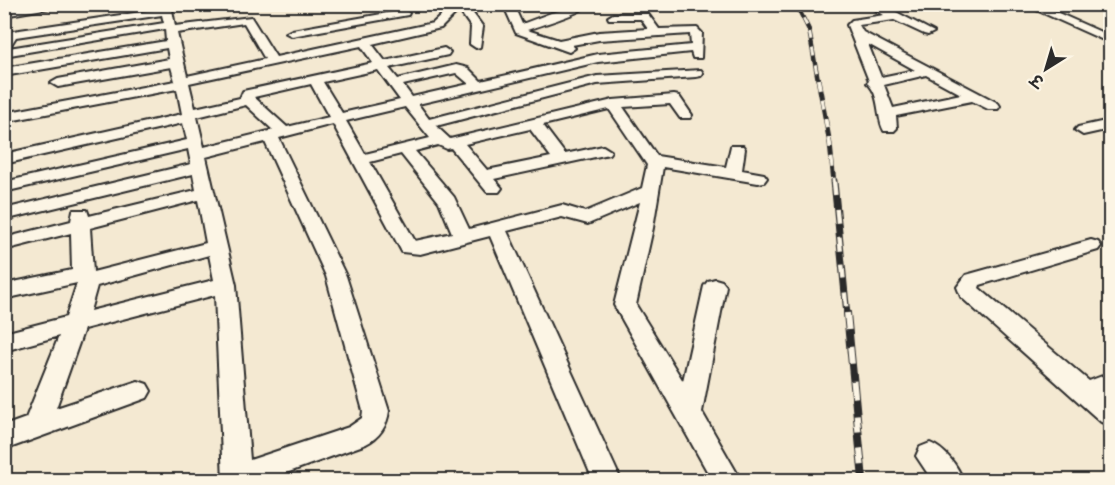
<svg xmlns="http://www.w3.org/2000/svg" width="1115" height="485" font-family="'Gochi Hand','Playpen Sans Deva',sans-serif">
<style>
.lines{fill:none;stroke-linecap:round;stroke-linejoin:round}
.minor-casing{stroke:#2b2b2b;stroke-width:4}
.minor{fill:#fcf5e5;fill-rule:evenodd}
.rail-far3-casing{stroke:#2b2b2b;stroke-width:4.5}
.rail-far2-casing{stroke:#2b2b2b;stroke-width:5}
.rail-far1-casing{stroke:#2b2b2b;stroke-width:7}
.rail-casing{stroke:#2b2b2b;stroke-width:8}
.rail-far3{stroke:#fcf5e5;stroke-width:3;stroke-dasharray:8;stroke-linecap:butt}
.rail-far2{stroke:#fcf5e5;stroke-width:4;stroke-dasharray:10;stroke-linecap:butt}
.rail-far1{stroke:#fcf5e5;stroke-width:4.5;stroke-dasharray:14;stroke-linecap:butt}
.rail{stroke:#fcf5e5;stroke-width:6;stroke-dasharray:17;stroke-linecap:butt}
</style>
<rect width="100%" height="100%" fill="#f4e9d2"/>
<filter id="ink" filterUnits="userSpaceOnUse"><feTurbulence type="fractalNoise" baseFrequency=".0167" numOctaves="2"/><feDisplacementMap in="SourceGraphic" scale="12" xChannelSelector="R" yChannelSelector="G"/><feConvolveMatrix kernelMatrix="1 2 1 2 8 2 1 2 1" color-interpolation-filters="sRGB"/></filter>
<g filter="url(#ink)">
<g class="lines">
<defs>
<path id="minor" d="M41,4h31l-68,12v-6z
M161,4h10l4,22 76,-9 25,40 157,-34 21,-19h12l17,23 -3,20 -4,1 -6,-4 1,-17 -12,-17 -18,18 -69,16 13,17 59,-13 6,4 -2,3 -59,13 9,11 58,-14 12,3 13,13 117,-27 93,-9 -1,-11 -91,6 -27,5 3,3 -6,4 -53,-19 -13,-29h10l9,20 29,-11 20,-5v-4h10l1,5c-4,5 -44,17 -55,21l32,10 40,-8 49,-3 -7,-10h-32l-1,-2 5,-3h35l11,15 38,-1 5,5 -1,25h-8l-2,-6 -93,10 -180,42 11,15 168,-43 104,-6 2,3 -2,3 -5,1 -99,7 -161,42 14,13 163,-39 61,-5 5,1 13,19 -2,3h-10l-10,-14 -47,3 34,49 69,11 5,-21h12l2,3 -3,21 22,4 3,4 -3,4 -6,1 -95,-16 -10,61 -17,77 47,76 21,-95 4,-5 7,-2 7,2 4,5 -24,126 39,68h-29l-98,-175 26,-103 -52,22 -26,-7 -55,14 114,249h-28l-103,-244 -70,18 -18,-2 -69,-128 -54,14 67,138 43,135c-2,15 -9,26 -23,33l-99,36h-44l-8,-185 -131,34 -28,79 82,-27 9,3 4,7 -4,7 -143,52v-24l22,-8 33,-82 -55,15v-18l62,-16 11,-34 -73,16v-15l68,-14 -1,-37 -67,17v-12l67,-17 2,-11h14l2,6 107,-26 -3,-16 -189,46v-11l187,-45 -3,-15 -184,43v-10l183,-42 -4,-17 -179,41v-10l178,-40 -5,-25 -173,33v-9l171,-32 -4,-14 -113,20 -7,-4 7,-4 111,-20 -2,-11 -163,28v-8l162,-27 -1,-12 -161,27v-21l9,-4 148,-22zM162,15l2,8 -155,25 7,-11zM244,23l21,36 -78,17 -10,-43zM361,46l12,17 -130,28 -3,7 -45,10 -6,-25zM378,70l22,30 -58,13 -19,-31zM456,73l13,11 -57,13 -9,-12zM311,84l18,33 -42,10 -33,-30zM246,105l27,25 -69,17 -7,-30zM405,107l25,31 -65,16 -19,-33zM609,109l38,56 -5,23 -57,24 -23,-7 -93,24 -15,-32 -39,-46 23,-6 9,4 4,-1 36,44h12l3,-4 -8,-9 115,-25 2,-3 -8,-5 -38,8 -22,-29zM530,129l21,28 -64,13 -22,-26zM265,142l61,134 37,135 -1,7 -13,9 -99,33 -14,-175 -30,-128zM401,154l38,48 13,31 -37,8 -45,-79zM198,200l8,43 -113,29 -3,-44zM209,255l5,25 -124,31 7,-25z
M867,4h14l53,28 -6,3 -4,-1 -30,-14 -35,5 4,7 135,71 2,3 -2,3h-10l-16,-8 -76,15 1,12 -3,3h-10c-8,-14 -3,-36 -17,-48l2,-2 -22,-56 5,-5 32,-5zM868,44l47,26 -34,7zM926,75l35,19 -68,14 -9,-23z
M1023,4h15l72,32v7z
M404,10l5,3 -1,2 -116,21 -6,-3 6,-3z
M1110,120v9l-27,6 -8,-5 3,-3z
M1091,240l7,2 3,4 -3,4 -118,35 -1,3 110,93 21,-8v21l-4,1 4,4v26l-9,-3 -140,-125 -4,-10 9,-12z
M930,443c15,6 28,23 33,37h-31l-16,-24 4,-9z"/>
</defs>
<use href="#minor" class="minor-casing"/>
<use href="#minor" class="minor"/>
<defs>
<path id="rail-far3" d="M796,4l13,26 9,50"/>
<path id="rail-far2" d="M818,79l12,65 4,39"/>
<path id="rail-far1" d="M834,181l13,134"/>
<path id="rail" d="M847,313l16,167"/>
</defs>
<use href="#rail-far3" class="rail-far3-casing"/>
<use href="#rail-far2" class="rail-far2-casing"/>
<use href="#rail-far1" class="rail-far1-casing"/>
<use href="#rail" class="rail-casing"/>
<use href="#rail-far3" class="rail-far3"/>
<use href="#rail-far2" class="rail-far2"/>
<use href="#rail-far1" class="rail-far1"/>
<use href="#rail" class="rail"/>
</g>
</g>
<rect width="1115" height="485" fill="none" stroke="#fcf5e5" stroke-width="24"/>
<rect x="12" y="12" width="1091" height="461" fill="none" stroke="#2b2b2b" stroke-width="2" filter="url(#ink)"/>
<g transform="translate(1046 69) rotate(217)" stroke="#fcf5e5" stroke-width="4.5" paint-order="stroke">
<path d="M0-4.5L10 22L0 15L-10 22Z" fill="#2b2b2b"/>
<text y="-9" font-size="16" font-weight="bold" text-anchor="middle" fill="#2b2b2b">उ</text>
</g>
</svg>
